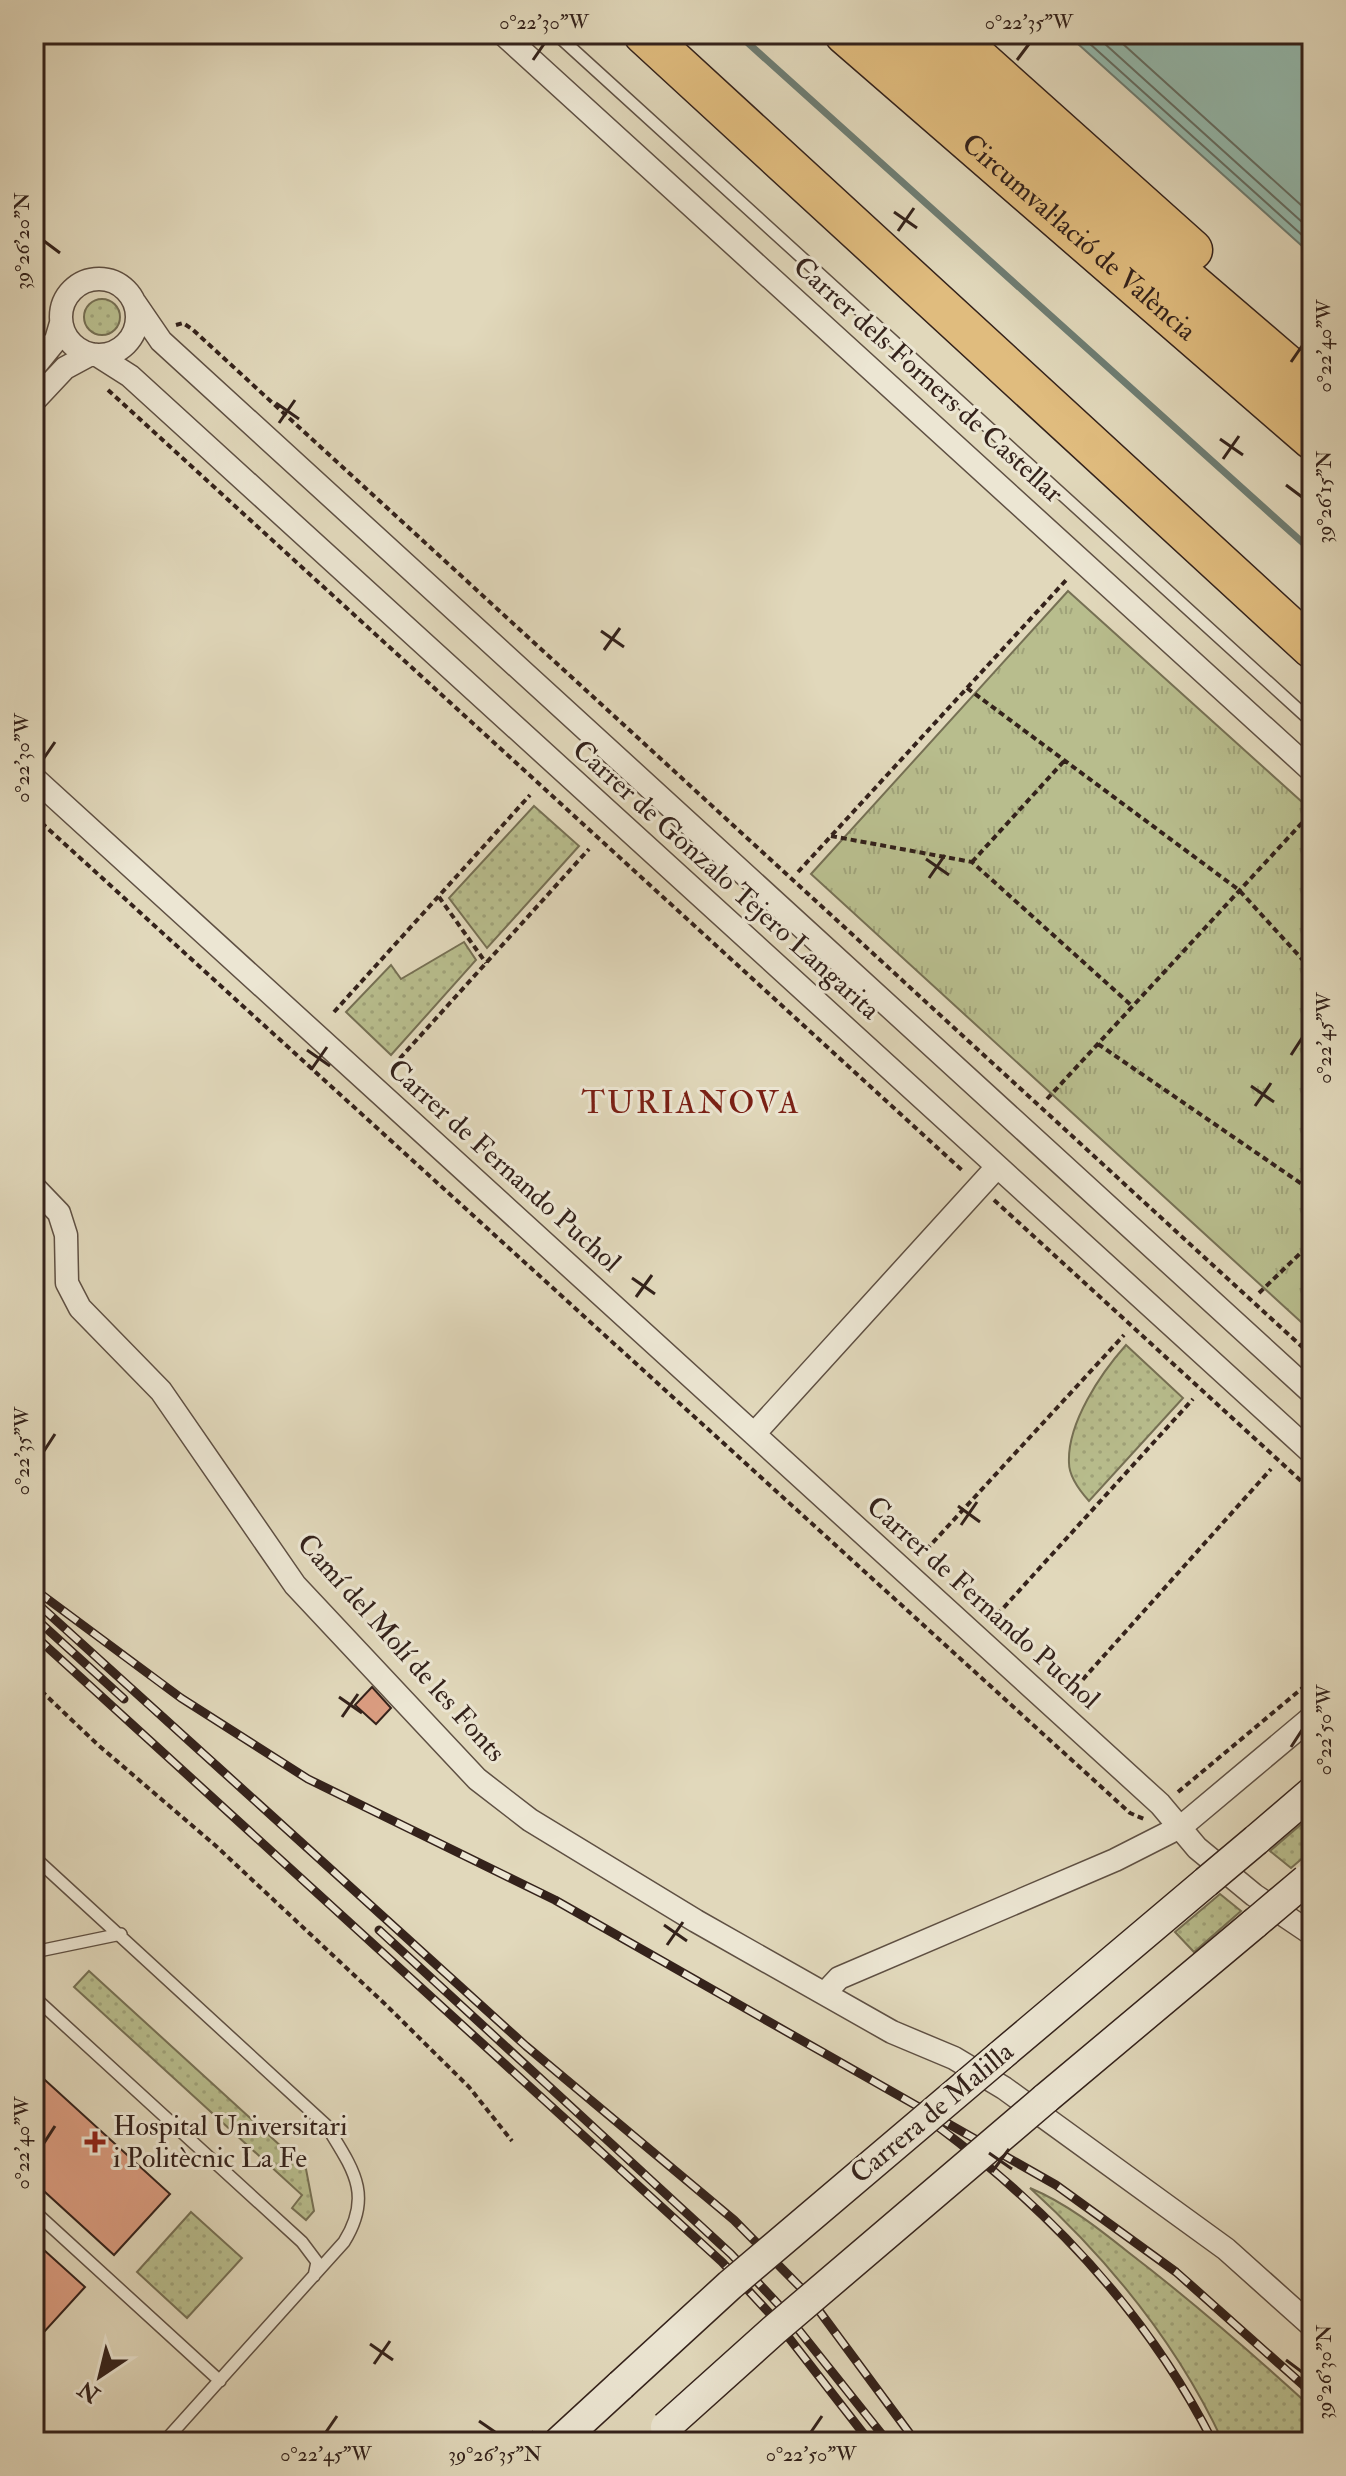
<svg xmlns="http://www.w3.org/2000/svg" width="1346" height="2476" font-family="'IM FELL Double Pica',serif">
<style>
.grass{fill:url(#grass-dots);stroke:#767054;stroke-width:2}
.park{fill:url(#park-tufts);stroke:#767054;stroke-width:2}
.water{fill:#94baae;stroke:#6e7d73;stroke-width:2}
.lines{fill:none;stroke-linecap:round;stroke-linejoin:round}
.shore{stroke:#646e64;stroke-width:2}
.stream{stroke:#6e7d73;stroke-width:7}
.building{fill:#db9d81;stroke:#34221b;stroke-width:2}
.lane-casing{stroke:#5f5043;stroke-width:14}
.street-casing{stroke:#5f5043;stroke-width:25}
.secondary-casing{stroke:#34221b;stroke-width:33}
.highway-casing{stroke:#34221b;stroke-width:43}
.path{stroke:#34221b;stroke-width:4;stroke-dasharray:6 4;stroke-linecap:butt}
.lane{stroke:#ece6d3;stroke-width:11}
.street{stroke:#ece6d3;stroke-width:22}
.secondary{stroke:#ece6d3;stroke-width:30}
.highway{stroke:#e0bc7e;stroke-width:40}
.rail-casing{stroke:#34221b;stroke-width:9}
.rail{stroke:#ece6d3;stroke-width:6;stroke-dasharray:18;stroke-linecap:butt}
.secondary-bridge-casing{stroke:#34221b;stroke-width:33;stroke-linecap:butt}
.secondary-bridge{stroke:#ece6d3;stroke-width:30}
.ticks{fill:none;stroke:#34221b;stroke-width:3}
.poi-dot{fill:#8f2418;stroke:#ece6d3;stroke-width:3}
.labels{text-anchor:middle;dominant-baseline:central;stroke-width:6;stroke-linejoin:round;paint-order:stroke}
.street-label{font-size:28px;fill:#34221b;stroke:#ece6d3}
.poi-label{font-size:28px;fill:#34221b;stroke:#ece6d3;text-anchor:start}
.quarter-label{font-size:32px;letter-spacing:2px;fill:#7a1f14;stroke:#ece6d3}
.neatline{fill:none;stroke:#34221b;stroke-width:3}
.ticks-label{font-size:20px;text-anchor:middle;fill:#34221b}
</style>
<defs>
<pattern id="grass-dots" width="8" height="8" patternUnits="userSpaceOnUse" patternTransform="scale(2)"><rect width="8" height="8" fill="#b8bd8d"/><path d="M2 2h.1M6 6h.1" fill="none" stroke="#9fa279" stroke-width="1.8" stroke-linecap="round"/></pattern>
<pattern id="park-tufts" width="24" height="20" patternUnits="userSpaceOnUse" patternTransform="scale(2)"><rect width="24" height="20" fill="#b8bd8d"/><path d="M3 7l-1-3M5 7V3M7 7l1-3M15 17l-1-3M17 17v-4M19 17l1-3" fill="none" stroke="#9fa279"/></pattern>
</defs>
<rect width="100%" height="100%" fill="#e1d8bb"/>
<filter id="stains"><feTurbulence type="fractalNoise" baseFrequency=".0025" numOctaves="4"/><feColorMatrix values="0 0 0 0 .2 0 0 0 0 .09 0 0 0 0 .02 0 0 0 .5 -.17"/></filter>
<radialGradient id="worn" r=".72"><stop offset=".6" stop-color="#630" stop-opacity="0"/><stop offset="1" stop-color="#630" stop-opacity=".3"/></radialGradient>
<path class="grass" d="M84 317a18 18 0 1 1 36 0a18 18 0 1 1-36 0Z
M534,806l45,40 -92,102 -38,-50z
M464,942l12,18 -85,95 -45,-43 45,-47 10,14z
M1126,1345l57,53 -94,103c-9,-10 -20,-24 -20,-38 -2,-40 32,-90 57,-118z
M1312,1815v35l-21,18 -21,-17z
M1220,1894l21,17 -47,41 -19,-20z
M89,1971l217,198 8,42 -8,9 -14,-12 10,-13 -228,-208z
M1030,2188c36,15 68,40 98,64 64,49 125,102 184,156v34h-89c-45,-97 -114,-182 -193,-254z
M191,2212l51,46 -55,60 -50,-46z"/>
<path class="park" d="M1068,591l244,220v521l-501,-458z"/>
<path class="water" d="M1067,34h245v221z"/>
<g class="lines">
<path class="shore" d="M1079,34l233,210
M1094,34l218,197
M1112,34l200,181"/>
<path class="stream" d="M738,34l574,517"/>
</g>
<path class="building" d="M372,1687l19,21 -15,16 -21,-19z
M34,2070l136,124 -56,61 -80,-73z
M34,2241l51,46 -51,56z"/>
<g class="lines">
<defs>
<path id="lane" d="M556,34l756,688
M34,1857l292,268c26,43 48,69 18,117l-180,200
M34,1952l87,-18
M34,1997l268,245 15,20 -3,14
M34,2211l186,170"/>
<path id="street" d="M503,34l809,737
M61 317a38 38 0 1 1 76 0a38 38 0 1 1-76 0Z
M135,303l26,38 1151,1052
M97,355l33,21 1182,1077
M34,367l22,-27 5,-17
M34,401l31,-33 26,-14
M34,778l1126,1026 37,44 57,47 58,39
M34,1187l25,26 7,22 1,48 13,25 81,83 134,194 182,194 53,41 166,101 196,111 62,26 50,30 222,161 86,77
M754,1434l243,-267
M826,1992l13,-14 276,-118 67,-34 130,-109"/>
<path id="secondary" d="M1256,1840l56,-48
M1000,2056l206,-174
M1045,2099l210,-176
M559,2442l62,-57"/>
<g id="highway">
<path d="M644,34l668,614"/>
<path id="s1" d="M845,34l467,405"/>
<path d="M901,34l411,353"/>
<path d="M951,34l241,216"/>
</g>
</defs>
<use href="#lane" class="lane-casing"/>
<use href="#street" class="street-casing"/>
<use href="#secondary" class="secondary-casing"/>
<use href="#highway" class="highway-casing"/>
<path class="path" d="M176,325l7,-2 9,6 1120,1027
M108,390l856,782
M967,688l272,202 73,80
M34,816l1096,997 14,6
M831,836l141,26 159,143
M972,862l93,-102
M798,872l270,-294
M439,897l47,66
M334,1012l196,-217
M1098,1044l214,147
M393,1066l196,-217
M1047,1099l265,-287
M994,1200l318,291
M1259,1293l53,-51
M926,1550l198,-215
M997,1615l196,-216
M34,1684l63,60 119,102 169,158 84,83 43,54
M1076,1687l195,-218
M1178,1792l134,-112
M524,2442l10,-10"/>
<use href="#lane" class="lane"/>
<use href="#street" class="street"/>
<use href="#secondary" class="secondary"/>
<use href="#highway" class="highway"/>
<defs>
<path id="rail" d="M34,1589l147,109 127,81 247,121 501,285 120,87 136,121
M39,1605l487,441 208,174 72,73 110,149
M34,1617l90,82
M34,1635l688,627 50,54 98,126
M379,1930l352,324 47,50 110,138
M937,2126c114,85 211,188 276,316"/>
</defs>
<use href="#rail" class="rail-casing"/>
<use href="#rail" class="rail"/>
<defs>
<path id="secondary-bridge" d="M1206,1882l50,-42
M1255,1923l51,-43
M621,2385l109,-100 270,-229
M666,2427l108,-97 271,-231"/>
</defs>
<use href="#secondary-bridge" class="secondary-bridge-casing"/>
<use href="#secondary-bridge" class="secondary-bridge"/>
</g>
<path class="ticks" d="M533,60l11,-16M1017,60l12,-16M894,212l23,16M898,231l16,-23M44,241l16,12M1291,362l11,-16M276,403l23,16M279,423l16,-23M1220,439l23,16M1223,459l16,-23M1286,485l16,12M601,631l23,16M604,650l16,-22M44,758l11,-16M926,859l23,16M929,878l16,-23M307,1050l23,16M1291,1055l11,-17M311,1070l16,-23M1251,1086l23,16M1255,1106l16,-23M632,1278l23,16M636,1297l16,-22M44,1451l11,-17M958,1506l22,16M961,1525l16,-23M339,1697l23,16M342,1717l16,-23M1291,1747l11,-17M664,1925l23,16M667,1945l16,-23M44,2143l11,-17M989,2153l23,16M992,2172l17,-23M370,2344l23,16M1286,2360l16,12M374,2364l16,-23M479,2421l16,11M326,2432l11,-16M811,2432l11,-16"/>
<path class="poi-dot" d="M91 2130h8v8h8v8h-8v8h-8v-8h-8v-8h8z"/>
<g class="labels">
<g class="street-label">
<text stroke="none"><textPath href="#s1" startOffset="310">Circumval·lació de València</textPath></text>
<text transform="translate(928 380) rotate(42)">Carrer dels Forners de Castellar</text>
<text transform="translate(726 880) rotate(42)">Carrer de Gonzalo Tejero Langarita</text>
<text transform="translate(504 1166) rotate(42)">Carrer de Fernando Puchol</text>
<text transform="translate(983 1603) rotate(42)">Carrer de Fernando Puchol</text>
<text transform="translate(401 1648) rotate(48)">Camí del Molí de les Fonts</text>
<text transform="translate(932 2113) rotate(-40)">Carrera de Malilla</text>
</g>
<g class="poi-label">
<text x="113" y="2126">Hospital Universitari<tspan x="113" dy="32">i Politècnic La Fe</tspan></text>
</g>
<g class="quarter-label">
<text x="691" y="1103">TURIANOVA</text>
</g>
</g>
<rect width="1346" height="2476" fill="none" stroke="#e1d8bb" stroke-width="88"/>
<g transform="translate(100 2376) rotate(215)" stroke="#ece6d3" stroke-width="6" paint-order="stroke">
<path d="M0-6L14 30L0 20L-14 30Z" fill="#34221b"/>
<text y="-12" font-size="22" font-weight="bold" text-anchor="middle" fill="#34221b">N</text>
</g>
<rect x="44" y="44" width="1258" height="2388" class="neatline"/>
<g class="ticks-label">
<text x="544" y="29">0°22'30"W</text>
<text x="1029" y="29">0°22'35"W</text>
<text transform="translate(22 241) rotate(-90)" y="7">39°26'20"N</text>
<text transform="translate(1324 346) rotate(-90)" y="7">0°22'40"W</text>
<text transform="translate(1324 497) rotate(-90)" y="7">39°26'15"N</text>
<text transform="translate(22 758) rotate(-90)" y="7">0°22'30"W</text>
<text transform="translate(1324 1038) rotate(-90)" y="7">0°22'45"W</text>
<text transform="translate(22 1451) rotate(-90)" y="7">0°22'35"W</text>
<text transform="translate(1324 1730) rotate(-90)" y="7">0°22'50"W</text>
<text transform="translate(22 2143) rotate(-90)" y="7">0°22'40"W</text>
<text transform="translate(1324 2372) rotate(-90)" y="7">39°26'30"N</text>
<text x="326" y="2461">0°22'45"W</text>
<text x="495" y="2461">39°26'35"N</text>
<text x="811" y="2461">0°22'50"W</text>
</g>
<rect width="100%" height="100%" filter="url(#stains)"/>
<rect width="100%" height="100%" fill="url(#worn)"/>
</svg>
